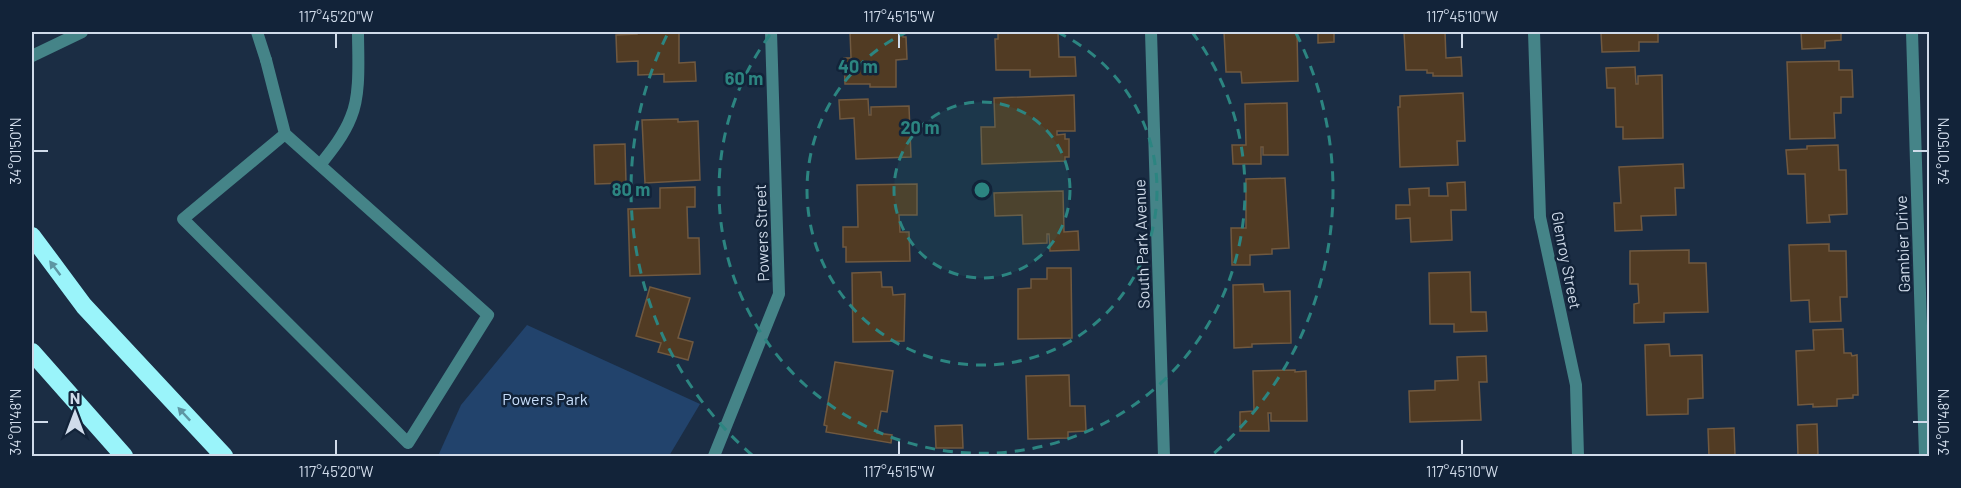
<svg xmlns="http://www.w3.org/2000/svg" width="1961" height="488" font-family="Barlow,sans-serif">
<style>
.green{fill:#22436c}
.building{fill:#513b23;stroke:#705940;stroke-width:1.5}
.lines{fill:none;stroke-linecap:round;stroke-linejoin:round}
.service{stroke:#458488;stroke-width:12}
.minor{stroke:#458488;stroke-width:12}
.tertiary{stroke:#458488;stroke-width:12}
.motorway{stroke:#9af4fa;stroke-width:18}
.oneway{fill:#5d96a3}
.ticks{fill:none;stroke:#d0dbea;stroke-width:2}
.ring{fill:none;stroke:#2c8581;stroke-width:3;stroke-dasharray:10 8}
.labels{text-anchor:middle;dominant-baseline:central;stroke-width:5;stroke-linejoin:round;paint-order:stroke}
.street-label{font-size:16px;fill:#d0dbea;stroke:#122339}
.park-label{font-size:16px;fill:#c8defa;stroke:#122339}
.centre{fill:#2c8581;stroke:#122339;stroke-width:3}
.ring-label{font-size:18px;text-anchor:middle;font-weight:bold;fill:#2c8581;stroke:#122339;stroke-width:5;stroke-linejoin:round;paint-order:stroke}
.neatline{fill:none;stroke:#d0dbea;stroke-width:2}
.ticks-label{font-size:15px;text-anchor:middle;fill:#d0dbea}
</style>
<rect width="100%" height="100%" fill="#1b2d44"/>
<path class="green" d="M527,325l173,79 -31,52h-231l23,-51z"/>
<path class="building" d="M637,32h42v31l16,-1 1,19 -32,1v-8l-26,1v-14l-21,1 -1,-27 21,-1z
M850,32h52l1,5h3l1,22 -11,1v27h-26v-3h-25l-1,-26h7z
M998,32h60l1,25h16l1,19 -46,1v-7h-34l-1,-31h3z
M1224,32h73l1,49 -56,2 -1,-11h-15z
M1318,32h16v10l-16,1z
M1404,32h41l1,26 15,-1 1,19h-29v-3h-6v-3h-21z
M1617,32h41v10h-19v9l-37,1 -1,-19z
M1801,32h40v8l-16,1v7l-23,1z
M1839,61v9h13l1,27h-12v16h-7l1,25 -45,1 -3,-77z
M1635,67l1,17h2v-8l24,-1 1,63 -40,1v-12h-7l-1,-39h-8l-1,-20z
M1463,93l2,48h-8l1,24 -58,2 -2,-60h2v-11z
M1074,95l1,36h-18v4l8,-1v5h4v18h-4v4l-83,3 -1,-37h14l-1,-29z
M868,99l1,16h2v-8l38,-1 2,51 -55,2 -2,-41 -14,1 -1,-19z
M1287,103l1,52h-25v-8h-2v17h-28l-1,-19h14l-1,-41z
M678,119v3l20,-1 2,59 -55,3 -3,-63z
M625,144l1,39 -31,1 -1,-39z
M1838,145l1,25h7l1,44 -18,1 1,7 -23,1 -2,-49h-17l-2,-24 21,-1v-3z
M1683,164l1,24h-9l1,27 -35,1 1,14 -27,1 -1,-28h7l-2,-36z
M1285,178l4,70 -17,1v5l-22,1v10h-18l-1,-37h15v-49z
M1465,182l1,28h-15l1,30 -41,2 -1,-24 -14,1v-14h14l-1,-16 20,-1v8h19l-1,-13z
M917,184v31h-18l1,17h9l1,29 -64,1v-15h-3v-20h15l-1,-42z
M695,187v20h-8l1,31h11l1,36 -70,2 -2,-67 32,-1v-20z
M1063,191l1,41 14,-1 1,19 -29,1 -1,-17h-2v9l-24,1 -1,-29 -27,1 -1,-23z
M1829,244v7h17l1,46h-7l1,24 -31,1 -1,-22 -18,1 -2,-56z
M1689,250v13h17l2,49 -44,1v9l-30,1v-19l5,-1 -1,-19h-8v-33z
M1047,268h24l1,70 -54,1v-50l13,-1v-9h16z
M881,272l1,15h10l1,8 12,-1 -1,47 -51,1 -1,-69z
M1470,272l1,40h15l1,19 -33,1v-8h-24l-1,-51z
M1263,284l1,8 26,-1 1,52 -39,1v3l-18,1 -1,-63z
M650,287l40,11 -12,40 15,4 -5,18 -30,-8 3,-9 -25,-7z
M1843,329l1,24h7l1,3 5,-1 1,40h-5v3l-16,1v7l-24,1v-3l-15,1 -2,-54 18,-1 -1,-20z
M1669,344l1,12 32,-1 1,43 -15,1v15l-41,1 -2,-70z
M1486,356l1,26h-8l2,38 -71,2 -1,-31 26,-1v-9l23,-1 -1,-23z
M835,362l58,9 -6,41 -6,-1 -4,22 15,2 -1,8 -65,-11 1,-6 -3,-1z
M1295,370v2l11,-1 1,50h-36v-8h-3l1,18h-29v-19l14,-1 -1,-40z
M1069,375l1,31h15l1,25 -18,1v6l-40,1 -2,-63z
M1817,424l1,31h-20l-1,-30z
M962,425l1,23h-27l-1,-22z
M1734,428l1,27 -26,1 -1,-27z"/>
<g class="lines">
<path class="service" d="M32,56l50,-24
M266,60l19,74 203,181 -80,128 -225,-224 102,-85
M320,165c12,-15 24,-30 31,-48 10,-23 7,-60 7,-85"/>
<path class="minor" d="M257,32l9,28
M1534,32l6,185 36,168 2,71
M1912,32l13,424
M714,456l65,-162 -8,-262"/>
<path class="tertiary" d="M1151,32l13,424"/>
<path class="motorway" d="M32,236l52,70 140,150
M32,352l92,104"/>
</g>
<defs><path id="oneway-solid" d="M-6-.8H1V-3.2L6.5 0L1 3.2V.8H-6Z" transform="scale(1.5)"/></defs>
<g class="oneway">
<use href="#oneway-solid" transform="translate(55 268) rotate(-127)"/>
<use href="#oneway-solid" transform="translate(184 414) rotate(-133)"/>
</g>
<path class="ticks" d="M336,33v15M899,33v15M1462,33v15M33,151h15M1913,151h15M33,422h15M1913,422h15M336,440v15M899,440v15M1462,440v15"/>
<circle cx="982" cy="190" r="88" fill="#2c8581" fill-opacity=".12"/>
<g class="ring">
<circle cx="982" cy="190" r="88"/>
<path d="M1057 32A175 175 0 1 1 907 32"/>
<path d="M1192 32A263 263 0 1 1 772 32"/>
<path d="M752 455A351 351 0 0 1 668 33M1296 33A351 351 0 0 1 1212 455"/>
</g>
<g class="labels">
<g class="street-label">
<text transform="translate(761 233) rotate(-92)">Powers Street</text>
<text transform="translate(1141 244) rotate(-92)">South Park Avenue</text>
<text transform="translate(1902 244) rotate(-92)">Gambier Drive</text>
<text transform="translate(1567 260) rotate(79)">Glenroy Street</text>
</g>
<g class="park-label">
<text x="545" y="398">Powers Park</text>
</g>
</g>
<circle cx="982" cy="190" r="9" class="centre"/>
<g class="ring-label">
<text x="858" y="73">40 m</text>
<text x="744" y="85">60 m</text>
<text x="920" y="134">20 m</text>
<text x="631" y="196">80 m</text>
</g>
<rect width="1961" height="488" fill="none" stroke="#122339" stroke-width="66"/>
<g transform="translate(75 413)" stroke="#122339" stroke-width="4.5" paint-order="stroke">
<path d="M0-4.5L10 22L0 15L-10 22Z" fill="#d0dbea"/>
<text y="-9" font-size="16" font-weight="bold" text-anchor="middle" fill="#d0dbea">N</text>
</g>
<rect x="33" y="33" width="1895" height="422" class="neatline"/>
<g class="ticks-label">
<text x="336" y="22">117°45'20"W</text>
<text x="899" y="22">117°45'15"W</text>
<text x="1462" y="22">117°45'10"W</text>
<text transform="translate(16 151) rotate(-90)" y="5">34°01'50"N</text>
<text transform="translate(1944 151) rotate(-90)" y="5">34°01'50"N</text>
<text transform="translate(16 422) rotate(-90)" y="5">34°01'48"N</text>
<text transform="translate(1944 422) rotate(-90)" y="5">34°01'48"N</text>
<text x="336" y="477">117°45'20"W</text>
<text x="899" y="477">117°45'15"W</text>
<text x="1462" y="477">117°45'10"W</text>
</g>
</svg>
